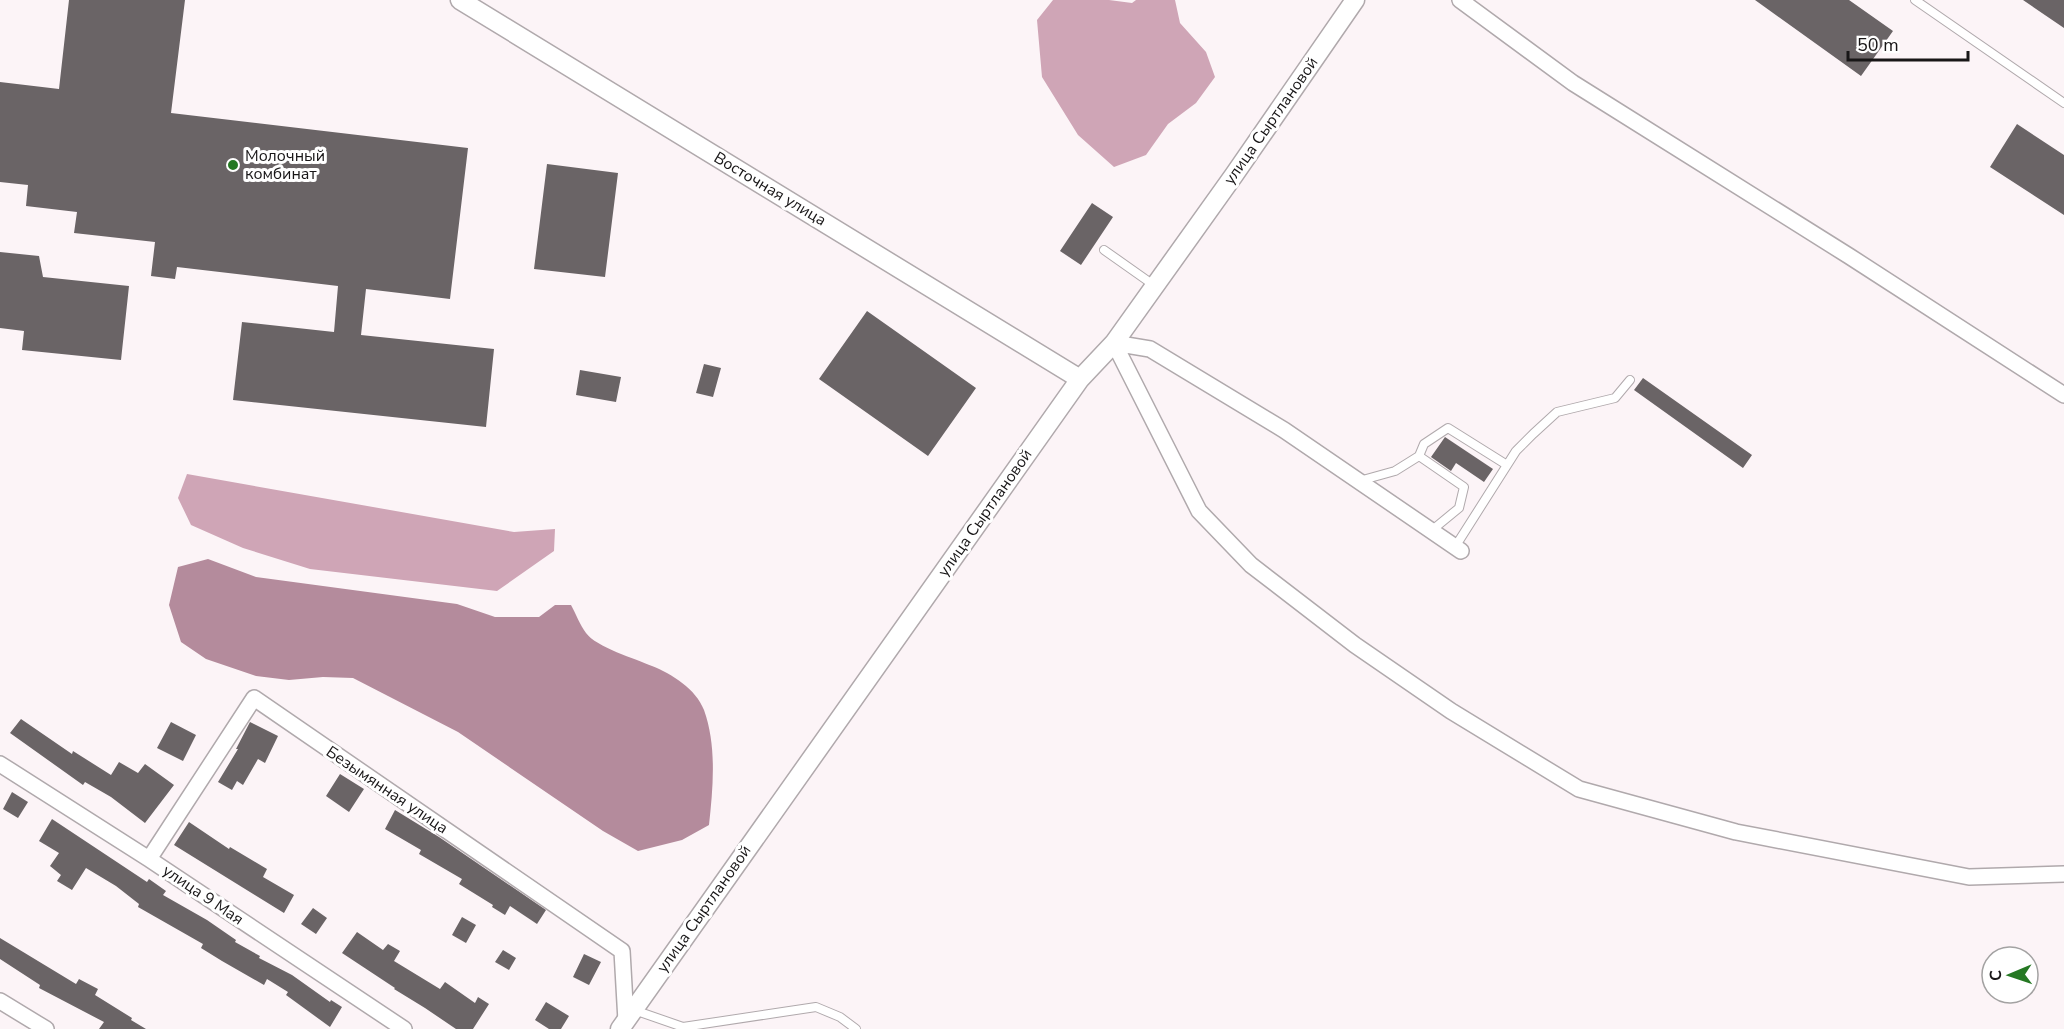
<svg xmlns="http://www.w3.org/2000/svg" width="2064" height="1029" font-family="'Nunito Sans',sans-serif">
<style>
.forest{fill:#cfa5b6}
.water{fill:#b48b9c}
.building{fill:#6a6466}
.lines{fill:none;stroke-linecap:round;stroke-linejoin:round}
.service-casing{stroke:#b0a9ac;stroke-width:10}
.minor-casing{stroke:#b0a9ac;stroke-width:18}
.tertiary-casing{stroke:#b0a9ac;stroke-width:21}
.service{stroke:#fff;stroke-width:8}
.minor{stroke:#fff;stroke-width:15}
.tertiary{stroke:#fff;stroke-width:18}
.poi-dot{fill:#257823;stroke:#fff;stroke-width:2}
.labels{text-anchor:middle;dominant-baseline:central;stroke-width:6;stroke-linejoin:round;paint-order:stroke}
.street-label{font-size:16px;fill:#181617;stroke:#fff}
.poi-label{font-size:16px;fill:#181617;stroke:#fff;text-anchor:start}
</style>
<rect width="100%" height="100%" fill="#fcf4f7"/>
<path class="forest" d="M1053,0h56l23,3 4,-3h39l5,23 26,29 9,25 -19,26 -28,21 -22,31 -32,12 -36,-32 -36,-58 -5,-57z
M187,474l327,58 41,-3 -1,22 -57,40 -187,-22 -67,-21 -52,-23 -13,-27z"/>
<path class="water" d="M208,559l48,18 201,27 38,13h44l16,-12h16c5,9 9,20 15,28 10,14 50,26 66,33 20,8 44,23 52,44 13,36 9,78 5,115l-27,15 -44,11 -35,-20 -145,-99 -105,-54 -30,-1 -34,3 -33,-4 -50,-17 -25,-17 -12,-37 9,-38z"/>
<path class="building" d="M69,0h116l-14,113 297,35 -18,151 -84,-10 -5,46 133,14 -8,78 -253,-27 9,-78 92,10 4,-46 -161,-19 -2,12 -24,-3 4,-34 -81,-9 3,-21 -51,-6 2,-21 -28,-3v-100l59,7z
M1755,0h94l44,31 -32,45z
M2023,0h41v28z
M2017,124l47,31v60l-74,-48z
M547,164l71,9 -13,104 -71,-8z
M1092,203l21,14 -32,48 -21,-14z
M0,252l39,4 4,21 86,9 -8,74 -99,-10 2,-19 -24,-3z
M867,311l109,77 -48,68 -109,-77z
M704,364l17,4 -8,29 -17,-4z
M580,370l41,7 -5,25 -40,-7z
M1643,378l109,77 -9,13 -109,-78z
M1445,437l48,32 -9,13 -28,-19 -5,8 -20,-14z
M21,719l51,35 1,-3 38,24 8,-13 19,11 7,-9 29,21 -29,38 -34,-26 -26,-15 -2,3 -73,-52z
M171,722l25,13 -13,26 -26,-13z
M250,722l28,14 -13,27 -7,-4 -15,26 -6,-4 -5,9 -14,-8 20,-33h-2z
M340,774l24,15 -15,23 -23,-16z
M12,792l16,10 -10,16 -15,-9z
M395,810l44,27 107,73 -9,14 -27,-18 -5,9 -13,-8 1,-2 -34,-21 3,-5 -43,-25 2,-4 -36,-21z
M52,819l95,63 2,-3 17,12 -3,4 44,25 29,20 -1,2 25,14 -1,2 33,17 38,27 1,-2 11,7 -12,20 -44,-32 2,-3 -21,-13 -3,6 -42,-24 -21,-13 2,-4 -65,-37 1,-3 -23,-18 -30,-18 -14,22 -15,-9 4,-6 -11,-9 9,-13 -20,-12z
M189,822l40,27 1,-2 37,22 -4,8 31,18 -10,18 -110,-68z
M313,908l14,10 -11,16 -15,-10z
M462,917l14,8 -10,18 -14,-8z
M357,932l26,18 5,-6 12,7 -6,10 46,28 5,-7 30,21 3,-6 11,7 -16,25h-17l-31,-21 -31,-19 1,-1 -53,-35z
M0,938l76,46 3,-5 19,10 -3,6 37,23 -1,2 15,9h-47l5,-7 -65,-34 1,-3 -40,-26z
M503,950l13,8 -7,12 -14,-8z
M584,954l17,8 -12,23 -16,-8z
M546,1002l23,14 -8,13h-12l-14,-9z"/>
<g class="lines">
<defs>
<path id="service" d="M1915,0l149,103
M1104,250l51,36
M1419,456l5,-12 24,-16 59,37
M1359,481l36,-10 24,-15 45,31 -5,21 -28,23
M1455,547l61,-96 17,-17 24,-22 58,-14 15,-18
M634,1010l49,17 133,-20 24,10 16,12"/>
<path id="minor" d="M1460,0l113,83 276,173 215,139
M1114,343l85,168 52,54 104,80 96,66 128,78 157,43 233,45 95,-3
M1114,343l36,6 134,81 177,121
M0,764l149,95 255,170
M149,859l105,-161 368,253 4,70
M0,1001l46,28"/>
<path id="tertiary" d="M460,0l620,379
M620,1029l460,-650 34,-36 120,-168 121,-175"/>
</defs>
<use href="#service" class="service-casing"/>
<use href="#minor" class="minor-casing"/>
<use href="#tertiary" class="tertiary-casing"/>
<use href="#service" class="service"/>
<use href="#minor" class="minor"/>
<use href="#tertiary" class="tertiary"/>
</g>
<circle class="poi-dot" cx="233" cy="165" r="6"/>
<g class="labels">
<g class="street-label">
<text transform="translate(1271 121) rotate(-55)">улица Сыртлановой</text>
<text transform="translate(770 189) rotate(31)">Восточная улица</text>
<text transform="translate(985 513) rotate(-55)">улица Сыртлановой</text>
<text transform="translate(387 790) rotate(34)">Безымянная улица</text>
<text transform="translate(203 895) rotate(34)">улица 9 Мая</text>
<text transform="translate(704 909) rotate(-55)">улица Сыртлановой</text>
</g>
<g class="poi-label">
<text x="245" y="156">Молочный<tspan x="245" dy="18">комбинат</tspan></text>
</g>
</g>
<g transform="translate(2010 975) rotate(268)"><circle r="28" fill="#ffffff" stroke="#a3a2a2" stroke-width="1.5"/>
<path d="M0-4.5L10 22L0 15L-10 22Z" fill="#257823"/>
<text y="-9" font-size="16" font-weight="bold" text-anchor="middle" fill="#181617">С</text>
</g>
<path d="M1848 51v9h120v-9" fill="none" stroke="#181617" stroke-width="3"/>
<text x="1857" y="51" font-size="18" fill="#181617" stroke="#ffffff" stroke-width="4.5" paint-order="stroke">50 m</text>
</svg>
